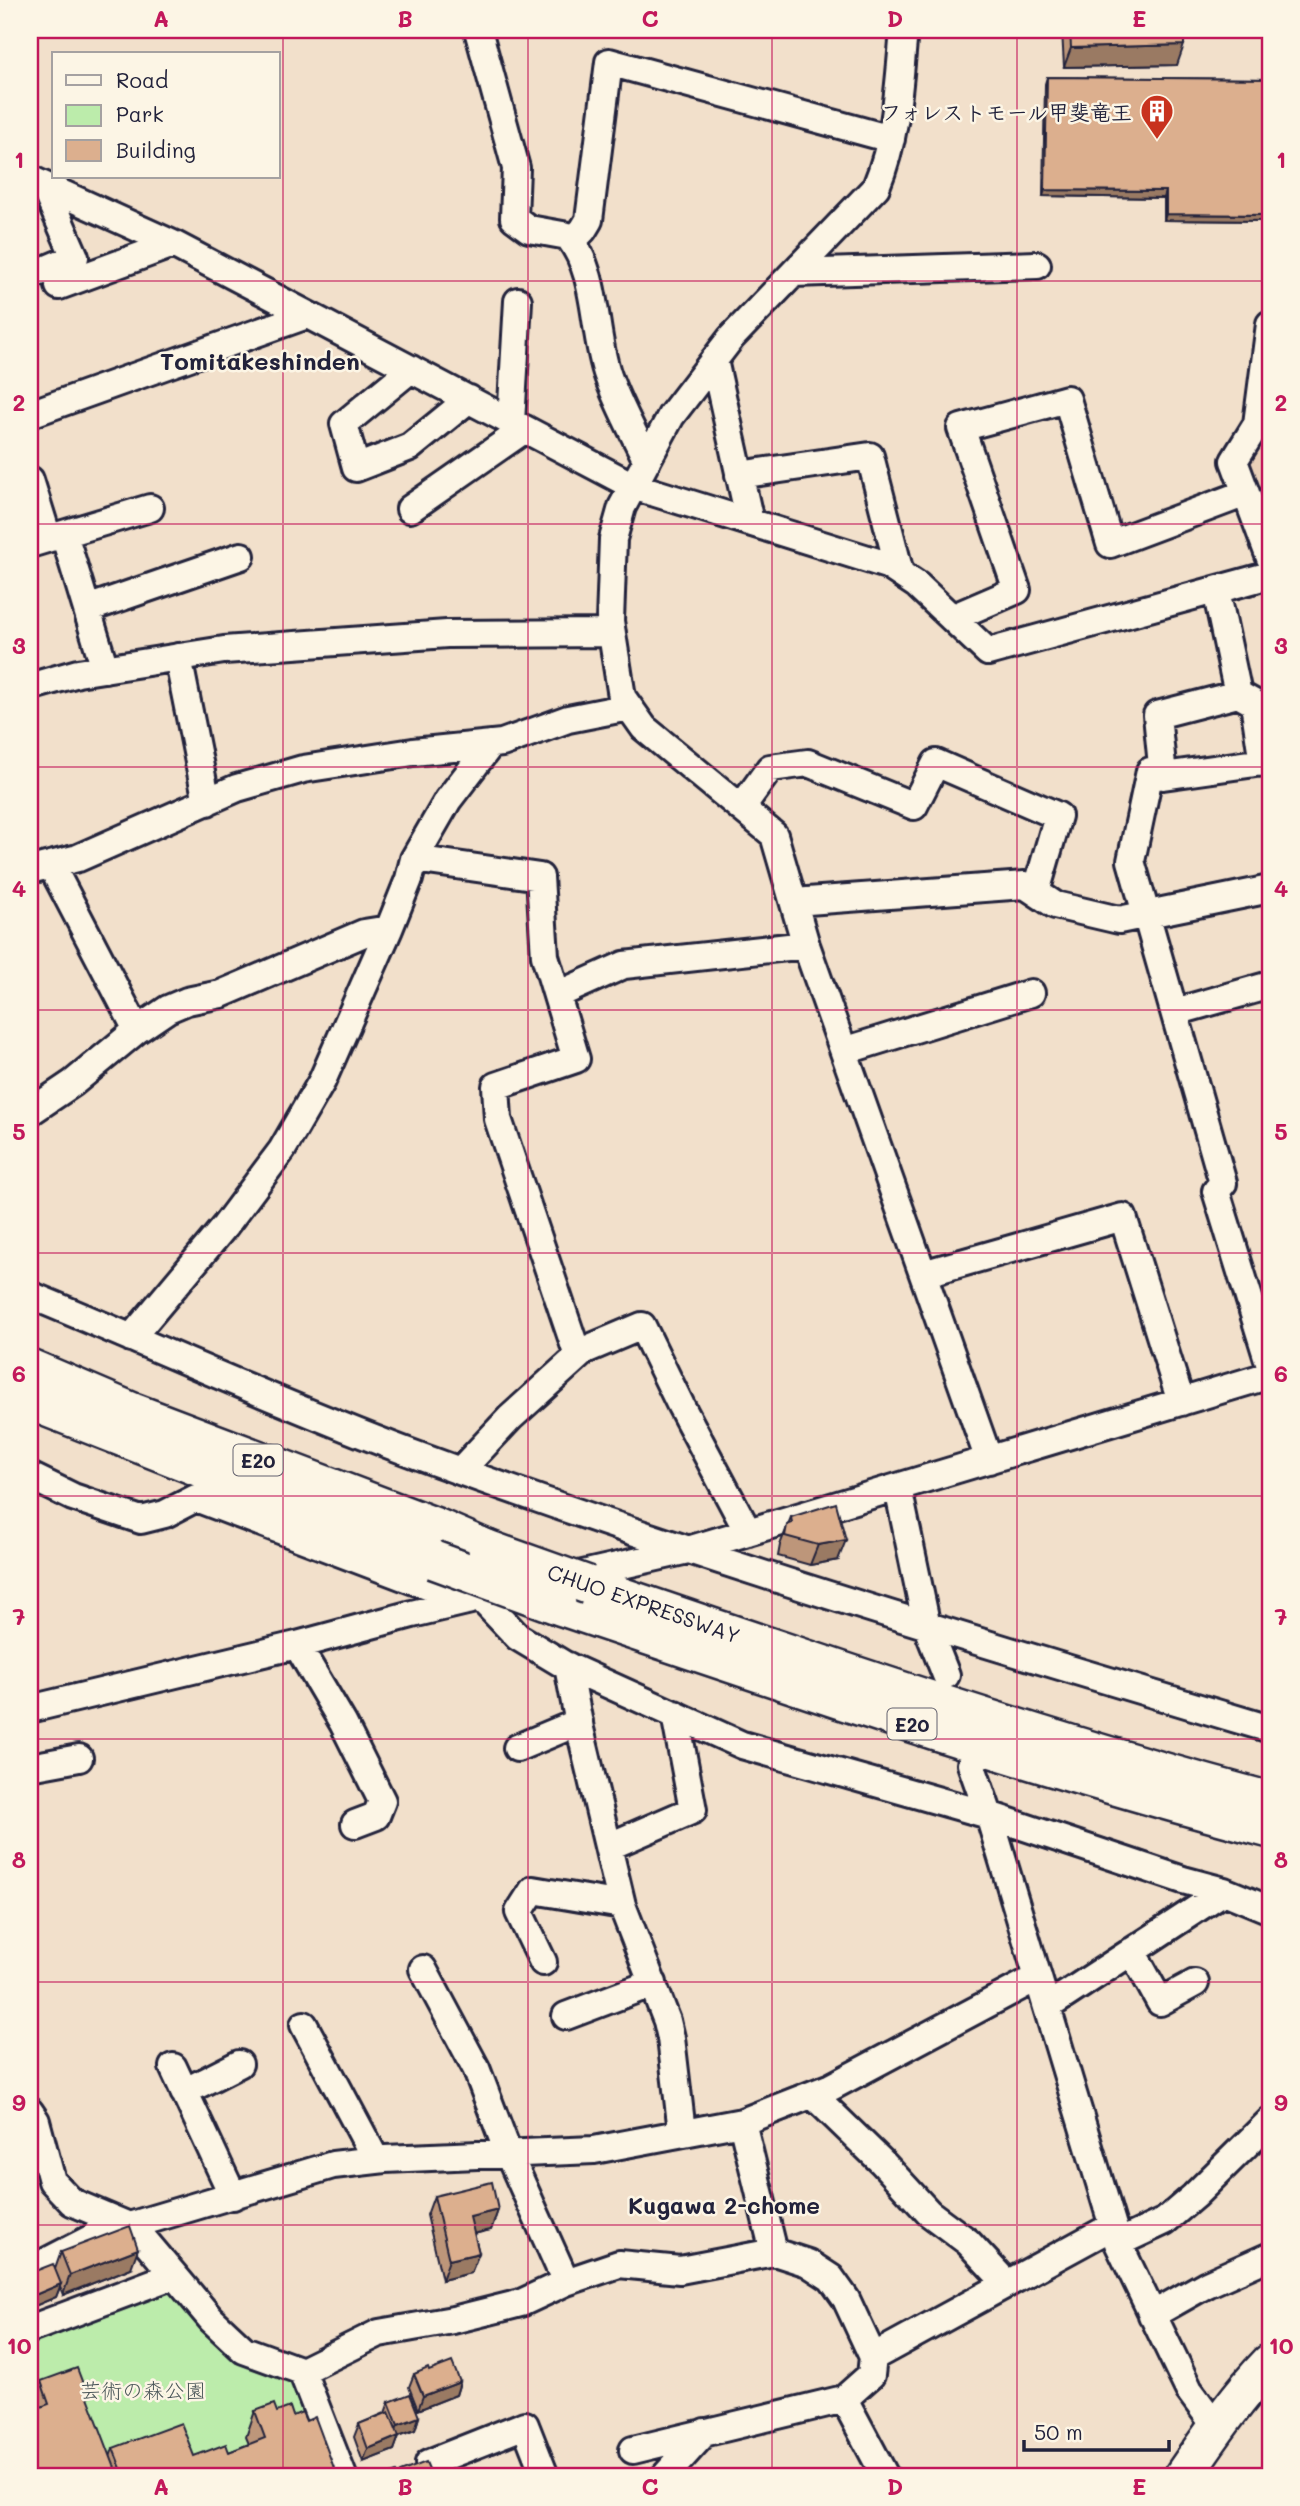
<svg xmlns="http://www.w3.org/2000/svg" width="1300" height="2506" font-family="Mali,'Klee One',sans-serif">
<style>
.built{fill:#ebd1b9}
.green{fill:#bcecab;stroke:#6f8773;stroke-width:2}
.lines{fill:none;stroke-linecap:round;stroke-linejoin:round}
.minor-casing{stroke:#22223b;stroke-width:32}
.highway-casing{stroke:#22223b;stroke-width:42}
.minor{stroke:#fcf5e5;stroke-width:26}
.highway{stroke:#fcf5e5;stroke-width:37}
.highway-bridge-casing{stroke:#22223b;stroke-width:42;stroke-linecap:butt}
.highway-bridge{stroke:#fcf5e5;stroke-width:37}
.wall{fill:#bd967a;stroke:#22223b;stroke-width:2}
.shaded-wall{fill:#9a7a63;stroke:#22223b;stroke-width:2}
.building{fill:#dcaf8e;stroke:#22223b;stroke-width:2}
.grid{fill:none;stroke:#c2185b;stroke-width:2;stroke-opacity:0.55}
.labels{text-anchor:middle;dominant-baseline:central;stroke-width:5;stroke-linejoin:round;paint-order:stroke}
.shield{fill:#fcf5e5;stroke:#63616e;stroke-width:2}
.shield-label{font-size:19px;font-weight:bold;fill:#22223b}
.poi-label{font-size:21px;font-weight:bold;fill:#22223b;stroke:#fcf5e5;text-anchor:end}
.street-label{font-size:21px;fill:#22223b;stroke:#fcf5e5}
.park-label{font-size:21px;fill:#485457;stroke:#fcf5e5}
.neighbourhood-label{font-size:23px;font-weight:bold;fill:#22223b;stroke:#fcf5e5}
.quarter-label{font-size:24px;font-weight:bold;fill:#22223b;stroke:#fcf5e5}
.neatline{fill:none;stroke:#c2185b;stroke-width:2.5}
.grid-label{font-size:23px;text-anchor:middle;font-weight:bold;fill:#c2185b}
</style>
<rect width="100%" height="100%" fill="#f2e0cb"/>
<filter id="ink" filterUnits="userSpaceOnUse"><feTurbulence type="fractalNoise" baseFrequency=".0143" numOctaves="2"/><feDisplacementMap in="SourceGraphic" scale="14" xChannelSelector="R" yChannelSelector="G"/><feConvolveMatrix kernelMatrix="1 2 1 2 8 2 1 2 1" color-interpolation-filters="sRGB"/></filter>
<g filter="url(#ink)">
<path class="built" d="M1270,429v87l-23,-53 8,-15z"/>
<path class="green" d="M168,2286l122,93 39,97h-299v-137z"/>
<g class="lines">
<defs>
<path id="minor" d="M478,30l38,138 -2,50 15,11 39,7c31,39 24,95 40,140 10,29 26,57 39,85
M904,30c-5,53 -7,107 -28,157l-145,151 -60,78 -49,91 -9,32 -3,82 12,76 22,31 130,107 32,110 183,515
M30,179l143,65 460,242 254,79 30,20 71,67 282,-77
M572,241l11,-11 6,-10 20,-158 282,77
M794,273l243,-8
M30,276l45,-19 -31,-71
M59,286l114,-42
M1270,324l-13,100 -23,37 36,97
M714,360l36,162
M411,369l-67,55 12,44 54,-21 59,-48
M30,414l277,-99
M511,422l7,-121
M739,475l131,-19 30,117
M30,480l18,58
M410,509l115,-80
M64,534l41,135
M30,544l120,-36
M1216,590l22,104 -81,21 6,61 107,-15
M87,609l154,-53
M952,618l65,-28 -56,-162 106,-29 43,145 136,-51
M178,657l29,145
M36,685l42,-12 146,-23 223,-16 165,-1
M1238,694l16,9 9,60
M1150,771l-19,90 92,322 -7,8 54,175
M741,808l29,-40 38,-5 106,43 22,-43 122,53 -22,76
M414,859l126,18 5,79 31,103 -80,27 2,33 80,237
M30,870l48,-12 159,-70 66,-19 110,-17 89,-9 66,-24 61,-12
M794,902l231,-17 30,20 64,15 151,-31
M557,995l67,-30 182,-20
M1175,1012l95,-27
M137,1030l31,-21 19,-8 34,-7 143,-61 25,-4
M844,1051l187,-58
M30,1112l43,-29 64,-53 -86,-165
M923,1274l200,-57 58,185
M30,1295c126,52 250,109 378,157 283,105 573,191 862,277
M131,1338l94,-112 57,-76 40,-69 67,-152 20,-50 5,-20 34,-59 43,-56
M461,1470l49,-52 75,-68 57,-24 39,80 67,126
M30,1476l43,21 68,23 24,-6 31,-16 271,103
M898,1488l29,139 19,48
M565,1578l123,-28 582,-175
M480,1597l38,40 45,27 179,81 247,70 194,65 41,11 46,19
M297,1645l46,78 39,78 -6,15 -21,8
M568,1666l12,63 42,176 45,116 4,17 11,94
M30,1709l267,-64 115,-31 105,-25
M517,1748l62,-26
M971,1764l18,51 129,428 71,147 28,38
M30,1767l49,-9
M610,1846l83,-36 -18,-96
M1132,1951l28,51 35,-19
M543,1962l-24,-50 14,-22 89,15
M423,1969l53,99 33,87 57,127
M1047,2007l177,-116
M566,2016l87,-33
M304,2025l72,135
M173,2067l60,129
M184,2092l55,-28
M813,2095l69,67 47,51 39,29 39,42
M30,2112l6,9 16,60 20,21 57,24 13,11 69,82 33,31 58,21 41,105
M742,2122l32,130
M129,2226l204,-61 52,-6 209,-9 148,-28 89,-35 207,-110
M1118,2243l47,-22 29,-25 76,-75
M30,2270l64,-33 13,-20
M1152,2315l55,-31 63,-28
M30,2329l144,-54
M873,2357l240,-131
M302,2371l77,-38 74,-13 68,-17 45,-21 53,-18 61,6 94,-18 34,11 23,15 15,21 27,58 -2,18 -27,24 -211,51
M844,2399l41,77
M434,2476l-5,-13 96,-38 20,51
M665,2476l40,-44"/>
<path id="highway" d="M30,1368l103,44 303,115 51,22
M30,1401l404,159
M588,1585c226,77 452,155 682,216
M557,1605c237,80 472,161 713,224
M1183,2476c27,-39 54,-79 87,-113"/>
</defs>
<use href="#minor" class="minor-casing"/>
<use href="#highway" class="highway-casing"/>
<use href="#minor" class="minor"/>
<use href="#highway" class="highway"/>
<defs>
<path id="highway-bridge" d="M487,1549l101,36
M434,1560l123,45"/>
</defs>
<use href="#highway-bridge" class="highway-bridge-casing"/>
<use href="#highway-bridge" class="highway-bridge"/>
</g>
<path class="wall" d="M1062,30h122l-7,35 -113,2z
M1047,77l223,2v142l-106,-1v-22l-121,-2 2,-112z
M791,1517l47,43 -28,5 -32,-9 2,-11z
M434,2196l64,14 -7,20 -17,4 5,19 -8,20 -29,7 -15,-65z
M61,2252l70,16 -68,27 -3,-8 -4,10 -26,11v-35l25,-4z
M429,2371l31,11 -4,13 -38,15 -9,-23 5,-13z
M41,2381l69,76 3,-9 81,8 35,-4 20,-8 -3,-7 9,-26 22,1 16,4 13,5 31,55h-307l3,-66 -2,-3z
M389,2402l30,15 -4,13 -16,6 -5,14 -31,12 -9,-25 5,-13 26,-11z"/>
<path class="shaded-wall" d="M1184,45l-7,20 -113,2 7,-19z
M1045,190l121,1 -2,7 -121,-2z
M1166,214l104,1v6l-106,-1z
M846,1540l-8,20 -28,5 8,-20z
M498,2210l-7,20 -28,6 7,-19z
M138,2249l-7,19 -68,27 7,-20z
M479,2253l-8,20 -29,7 7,-20z
M61,2284l-5,13 -26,11v-11z
M460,2382l-4,13 -38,15 5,-14z
M419,2417l-4,13 -22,8 5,-13z
M399,2436l-5,14 -31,12 5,-13z"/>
<path class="building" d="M1070,30h114v15l-113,3z
M1047,77l223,2v136l-104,-1v-23l-121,-1z
M836,1503l10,37 -28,5 -33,-9 2,-11 5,-2 -1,-6z
M492,2182l6,28 -28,7 9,36 -30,7 -15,-64z
M130,2226l8,23 -68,26 -9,-23z
M53,2264l8,20 -31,13v-24z
M452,2362l8,20 -37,14 -9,-22 14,-6 1,3z
M77,2368l41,108h-88v-65l19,-7 -8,-23z
M410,2394l9,23 -21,8 -9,-23z
M274,2404l3,8 13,-5 3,9 9,-4 4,9 9,-4 22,59h-213l-11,-28 68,-25 13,33 32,-12 3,8 36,-14 -10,-27z
M389,2412l10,24 -31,13 -9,-25z
M426,2462l6,14h-31l-1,-4z
M534,2469l3,7h-22z
M396,2472l1,4h-11z"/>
</g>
<path class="grid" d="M283,30v2446M528,30v2446M772,30v2446M1017,30v2446M30,281h1240M30,524h1240M30,767h1240M30,1010h1240M30,1253h1240M30,1496h1240M30,1739h1240M30,1982h1240M30,2225h1240"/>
<defs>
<symbol id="building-pin" viewBox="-11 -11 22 30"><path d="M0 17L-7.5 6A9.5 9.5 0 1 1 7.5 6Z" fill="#c8321e" stroke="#fcf5e5"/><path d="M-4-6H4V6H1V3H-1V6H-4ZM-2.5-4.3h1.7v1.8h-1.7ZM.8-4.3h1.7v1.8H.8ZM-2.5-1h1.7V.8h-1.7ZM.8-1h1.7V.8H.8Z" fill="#fff"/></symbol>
</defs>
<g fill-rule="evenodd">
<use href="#building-pin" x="1138" y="92" width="38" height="52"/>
</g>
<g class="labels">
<g class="shield">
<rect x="233.5" y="1444.5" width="49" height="31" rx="5"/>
<rect x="887.5" y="1708.5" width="49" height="31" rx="5"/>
</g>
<g class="shield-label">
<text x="258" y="1460">E20</text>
<text x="912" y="1724">E20</text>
</g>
<g class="poi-label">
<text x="1132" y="111">フォレストモール甲斐竜王</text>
</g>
<g class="street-label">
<text transform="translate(644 1603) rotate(19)">CHUO EXPRESSWAY</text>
</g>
<g class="park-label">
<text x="143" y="2389">芸術の森公園</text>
</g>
<g class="neighbourhood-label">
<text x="724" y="2205">Kugawa 2-chome</text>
</g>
<g class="quarter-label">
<text x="260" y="360">Tomitakeshinden</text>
</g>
</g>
<rect width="1300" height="2506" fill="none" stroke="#fcf5e5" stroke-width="77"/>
<rect x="52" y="52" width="228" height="126" fill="#fcf5e5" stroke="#a5a1a1" stroke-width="2"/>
<rect x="66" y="75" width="35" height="10" fill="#fcf5e5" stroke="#a5a1a1" stroke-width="2"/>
<text x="116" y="88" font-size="21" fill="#22223b">Road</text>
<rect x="66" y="105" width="35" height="21" fill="#bcecab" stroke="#a5a1a1" stroke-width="2"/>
<text x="116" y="122" font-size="21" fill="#22223b">Park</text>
<rect x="66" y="140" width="35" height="21" fill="#dcaf8e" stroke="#a5a1a1" stroke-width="2"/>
<text x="116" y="158" font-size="21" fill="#22223b">Building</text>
<path d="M1024 2440v10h145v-10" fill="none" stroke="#22223b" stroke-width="3.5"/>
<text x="1034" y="2440" font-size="21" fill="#22223b" stroke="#fcf5e5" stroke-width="5" paint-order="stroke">50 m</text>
<rect x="38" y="38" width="1224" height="2430" class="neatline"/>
<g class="grid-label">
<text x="161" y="27">A</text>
<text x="405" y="27">B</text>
<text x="650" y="27">C</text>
<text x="895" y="27">D</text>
<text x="1139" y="27">E</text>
<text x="19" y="168">1</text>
<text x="1281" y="168">1</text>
<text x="19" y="411">2</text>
<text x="1281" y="411">2</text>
<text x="19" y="654">3</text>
<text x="1281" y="654">3</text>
<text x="19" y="897">4</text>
<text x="1281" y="897">4</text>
<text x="19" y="1140">5</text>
<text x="1281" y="1140">5</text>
<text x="19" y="1382">6</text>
<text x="1281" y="1382">6</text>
<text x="19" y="1625">7</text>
<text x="1281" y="1625">7</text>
<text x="19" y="1868">8</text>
<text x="1281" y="1868">8</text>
<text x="19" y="2111">9</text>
<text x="1281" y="2111">9</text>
<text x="19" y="2354">10</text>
<text x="1281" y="2354">10</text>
<text x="161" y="2495">A</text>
<text x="405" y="2495">B</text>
<text x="650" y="2495">C</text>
<text x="895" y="2495">D</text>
<text x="1139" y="2495">E</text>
</g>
</svg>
